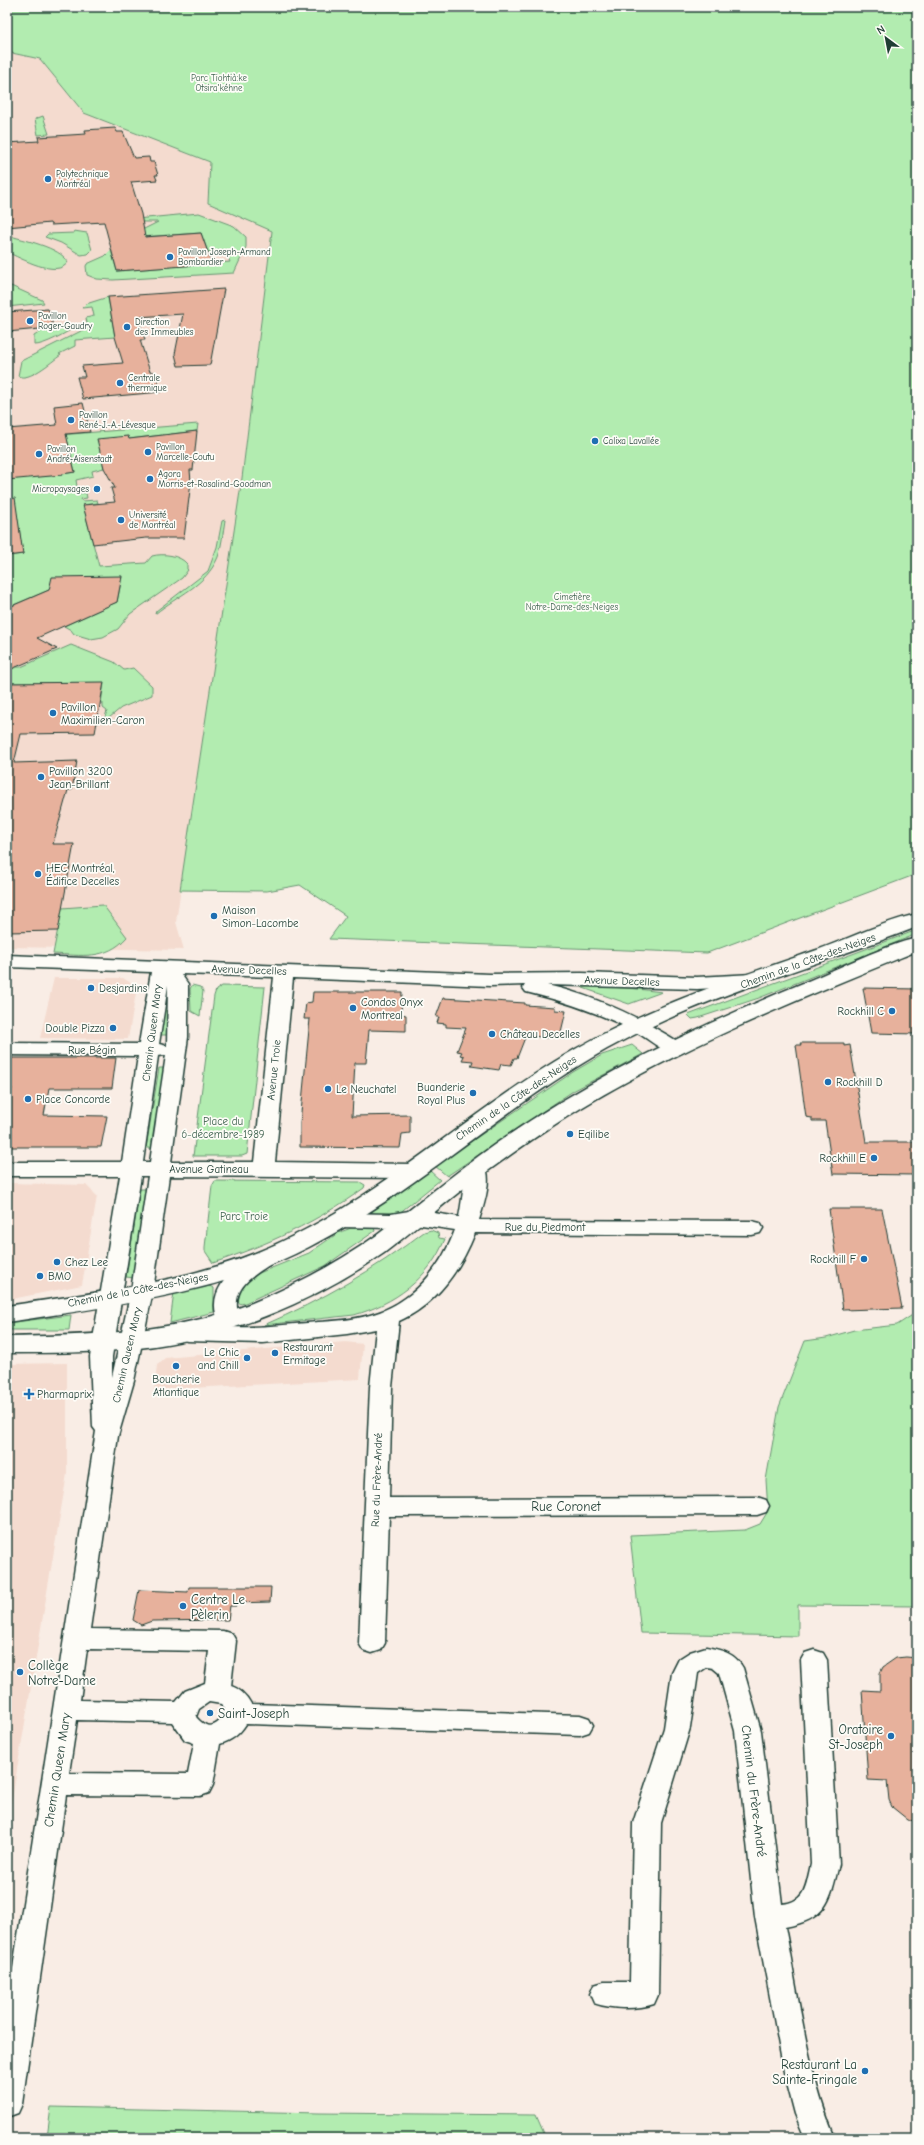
<svg xmlns="http://www.w3.org/2000/svg" width="924" height="2145" font-family="'Comic Neue',sans-serif">
<style>
.built{fill:#f4dbcf}
.green{fill:#b2ecb0;stroke:#689472}
.building{fill:#e7b19c;stroke:#1f3d34}
.lines{fill:none;stroke-linecap:round;stroke-linejoin:round}
.minor-casing{stroke:#1f3d34;stroke-width:3}
.major-casing{stroke:#1f3d34;stroke-width:3}
.minor{fill:#fdfcf7;fill-rule:evenodd}
.major{fill:#fdfcf7;fill-rule:evenodd}
.poi-dot{fill:#1f6fb2;stroke:#fdfcf7;stroke-width:1.5}
.labels{text-anchor:middle;dominant-baseline:central;stroke-width:3.5;stroke-linejoin:round;paint-order:stroke}
.far-park-label{font-size:9px;fill:#3c604d;stroke:#fdfcf7}
.far-poi-label{font-size:9px;fill:#1f3d34;stroke:#fdfcf7;text-anchor:start}
.poi-label{font-size:11px;fill:#1f3d34;stroke:#fdfcf7;text-anchor:start}
.street-label{font-size:11px;fill:#1f3d34;stroke:#fdfcf7}
.park-label{font-size:11px;fill:#3c604d;stroke:#fdfcf7}
.near-street-label{font-size:13px;fill:#1f3d34;stroke:#fdfcf7}
.near-poi-label{font-size:13px;fill:#1f3d34;stroke:#fdfcf7;text-anchor:start}
</style>
<rect width="100%" height="100%" fill="#f9ede5"/>
<filter id="ink" filterUnits="userSpaceOnUse"><feTurbulence type="fractalNoise" baseFrequency=".025" numOctaves="2"/><feDisplacementMap in="SourceGraphic" scale="8" xChannelSelector="R" yChannelSelector="G"/><feConvolveMatrix kernelMatrix="1 2 1 2 8 2 1 2 1" color-interpolation-filters="sRGB"/></filter>
<g filter="url(#ink)">
<path class="built" d="M7,52l33,7 44,54 126,49 -2,41 64,27 -30,248 -66,444 8,28 -177,-3z
M54,978h69l14,9 -9,52 -88,-1z
M7,1183l79,2 11,11 -15,89 -75,15z
M345,1342l18,2 -3,35 -206,11 3,-25 8,-7z
M67,1363v111l-60,355v-465z"/>
<path class="green" d="M7,7h910v867l-210,79 -378,-14 17,-23 -46,-31 -33,6 -87,-1 62,-412 30,-247 -64,-28 2,-41 -126,-49 -44,-54 -33,-7z
M43,116l6,18 -11,1 -3,-16z
M199,213l35,13 12,11v10l-12,26 -121,7 -16,-1 -10,-4 -1,-9 1,-2 18,-8 6,-6 6,21 113,-9 -5,-12 -17,2 -7,-19 -61,4 -2,-5 20,-10h-16l-6,-3z
M74,231l13,2 5,17 -4,4 -7,1 -20,-12 -16,-6 3,-3 26,-1z
M7,235c16,5 53,12 61,27 -10,17 -48,-4 -61,-10z
M11,286l31,14 2,3 -37,4v-20z
M108,297l7,40 -40,3v6l-16,8 2,1c-10,7 -32,27 -43,21l3,-15 64,-32 2,-6 -1,-5 8,-2 -2,-9 -10,1 4,-4z
M75,327c-7,5 -32,19 -41,18v-9l11,-7z
M198,424l-1,7 -68,8 -29,10 4,19 -12,3 1,5 -17,4 2,13h8l1,5 -6,1 1,2 15,-1 1,3 -15,2 16,61 47,-3 6,-7c11,-3 28,-1 35,8v5l1,1 -6,8 -52,36 -12,15 -15,8 -12,2 -17,-5 -3,-4 -7,-4 53,-24 5,-25 -73,13 -38,16 -4,-3 1,-47 15,-2 -8,-51 -8,1v-26l55,-3v-1l13,-2 -7,-30h-8l-2,-7z
M225,520c-2,12 -3,25 -7,37 -12,29 -40,38 -63,57l1,-3 52,-40 9,-24 5,-26z
M71,645l43,17 10,8 9,-2 19,18v9l-31,13 -18,15 4,-12 -4,-3v-5h-2l3,-20h-97v-16h14z
M103,905l24,32c-21,24 -46,18 -74,17l9,-46z
M917,930v4l-158,64 -61,20 -6,1 -4,-4z
M192,985l8,2 3,4 -3,25 -9,-5 -1,-22z
M222,986l43,1 -18,167 -5,2h-49l21,-160 2,-6z
M584,986l45,2 33,4 -33,12 -46,-16 -1,-1z
M164,988h5v47h-13z
M632,1045l11,9 -70,37 -126,85 -12,-10 138,-94 29,-17z
M159,1068h7l-13,80h-7z
M429,1170l11,10 -42,34h-31z
M215,1181l145,1 5,3 -1,3c-47,34 -97,57 -151,75l-8,-12v-4l7,-61z
M140,1189h7l-13,89 -8,-1z
M351,1228h23l1,3 -50,35 -80,37 -4,1 -3,-2 1,-18 5,-5 65,-26 29,-20z
M431,1230l7,3 1,5 6,1c-16,40 -51,65 -91,76l-90,10c58,-25 110,-55 160,-93z
M209,1286l5,2v24l-44,11 4,-31z
M917,1312v294l-119,-1v31l-157,-3 -11,-98 115,-5 15,-6 8,-13 -2,-31 13,-73 26,-66 21,-3 28,-8 43,-5z
M71,1315l-2,15h-62v-7z
M51,2107l268,6 217,2 10,23h-499z"/>
<path class="building" d="M115,128l2,4h6l11,26 15,-1 1,5h4l4,13h-3l2,5 -26,2 10,32 4,23 56,-4 11,31 -95,7 -13,-49 -53,3 -1,-2 -43,4v-84l32,-2 -1,-4 48,-3 -1,-4z
M224,289l-14,76 -32,1 -3,-12 8,-40 -45,3 7,23h-5l10,32h5l6,20 -78,7 -6,-22h8l-3,-11 41,-3 -8,-26 -7,-40z
M48,309l5,9 -2,10 -44,4v-20z
M83,403l7,29 -24,2 9,38 -13,2v1l-55,5v-51l50,-4 -3,-19z
M197,431l-4,39h-3l1,12 -7,56h-38l-53,6 -10,-39 32,-3 -4,-14h4l-11,-20 -7,-29 31,-3 1,3z
M15,498l8,56 -16,2v-57z
M122,576l-5,26 -80,36 20,11 -50,22v-63l42,-18 3,-13z
M104,682l-9,51 -74,1 -7,29 63,-2 -5,29h-4l-15,54h21l-16,87 -51,1v-249z
M863,988l54,1v45l-46,-1z
M313,992h89l-1,22 5,1v16l-37,-1 -3,33h-11l-3,53 58,-1v18l-8,1 -2,14 -100,-1v-24l10,-104h-6l2,-16 6,-1z
M443,998l82,5v2l30,2v3l11,1 -6,25 -12,-2 -1,4 -21,-3 -9,23h-3l-3,7 -10,-1 -2,6 -28,-4 2,-5 -11,-1 2,-4 -4,-1 2,-3 -5,-1 9,-23 -20,-1v-3l-9,-1 2,-6h-3z
M800,1043h44v3l6,-1 16,97h51v33l-84,-1 -8,-53h-13v-3l-6,-1 -10,-72h5z
M7,1058h109l-4,30h-63l-5,27 63,1 -6,31h-94v-37l5,-22h-5z
M829,1209h53l20,99 -59,2z
M189,1587h82l-1,15 -35,1 1,3h-6l-2,14 -76,1 -11,4 -8,-5 6,-30 49,2z
M906,1657l11,1v164l-10,-3 -15,-12 -3,-7 -2,-19 -19,-1 -6,-90 18,1v-18l3,-6 13,-9z"/>
<g class="lines">
<defs>
<path id="minor" d="M7,955l483,19 92,-1 115,4 56,-3 7,2 3,4 -3,4 -7,2 -56,3 -150,-4c49,11 92,32 135,59l3,4 -3,4c-15,4 -28,-9 -41,-17 -37,-21 -74,-33 -115,-43l-3,-4 2,-3 -35,1 -197,-8 -18,184 135,2 7,2 3,5 -3,5 -7,2 -241,-2 -16,115 -19,90 -16,55 -28,193 133,2 9,3 4,7 -5,45c9,3 15,9 20,18l329,11 9,3 4,7 -4,7 -9,3 -334,-11c-7,11 -14,16 -26,20l-7,41 -4,8 -9,3 -134,-1 -44,309 -4,9 -11,4v-110l89,-576 -3,-4 -3,-70 30,-181h-113v-14h115l16,-106 -131,-1v-12l132,1 12,-72 -144,-5zM181,974l93,3 -20,185h-83l17,-125v-53zM168,985l-1,61 -8,-2zM166,1055l-16,107h-7l15,-106zM141,1176h7l-17,115 -19,86v-20zM87,1649l122,2 -4,32 -20,8 -9,11 -96,-2zM209,1702l12,2 4,4v6c-9,14 -18,16 -29,3l3,-8zM77,1720l95,2 13,18 9,3 -6,31 -119,-1z
M477,1162l7,2c9,14 0,41 -5,56l273,1 8,2 3,5 -3,5 -8,2 -277,-2c-14,36 -39,72 -76,88l-7,66 -3,111 368,-1 9,3 3,6 -3,6 -9,3 -368,1 -4,127 -4,7 -9,3 -9,-3 -4,-7 11,-256 6,-58 -29,5 -84,9 -76,-2 -8,-3 -3,-5 3,-5 8,-3 40,2 -6,-2c-15,-24 0,-46 20,-61 9,-7 16,-12 28,-9l3,5 -3,5c-16,11 -34,21 -32,43 1,7 4,10 0,17l-6,2c26,1 50,-2 76,-4 21,-2 43,-2 63,-8 42,-11 71,-47 85,-85l-40,-6 -24,4 -51,-1 -8,-2 -3,-5 3,-5 8,-2 51,1 24,-4 44,7c3,-13 5,-44 11,-53z
M706,1647c16,3 29,6 37,21l18,63 21,173c24,-2 24,-19 29,-40l-10,-204 4,-7 9,-3 9,3 4,7 12,204c-9,38 -12,55 -54,63 14,70 22,145 50,211h-30l-10,-24 -11,-42 -29,-155 -20,-186 -16,-58 -6,-5 -6,-1 -9,6 -8,55 -29,95 -3,172 -4,9c-17,6 -43,5 -60,-1l-4,-9 4,-9 10,-3h26l3,-159 31,-95 8,-55 7,-14 11,-7z"/>
<path id="major" d="M917,914v13c-103,40 -213,68 -310,122 -104,58 -191,143 -298,198 -92,48 -201,59 -302,75v-16c84,-13 171,-22 251,-54 109,-44 197,-129 296,-190 81,-51 173,-81 263,-112 33,-12 66,-28 100,-36z
M917,938v13c-115,47 -230,93 -336,157 -41,25 -80,53 -118,81 -27,21 -52,44 -79,64 -73,50 -157,85 -245,95 -44,5 -88,5 -132,5v-16c84,-2 166,-3 245,-34 44,-18 86,-40 125,-68 39,-29 76,-61 117,-90 97,-68 204,-119 314,-164 34,-14 75,-35 109,-43z"/>
</defs>
<use href="#minor" class="minor-casing"/>
<use href="#major" class="major-casing"/>
<use href="#minor" class="minor"/>
<use href="#major" class="major"/>
</g>
</g>
<g class="poi-dot">
<circle cx="48" cy="179" r="4"/>
<circle cx="170" cy="257" r="4"/>
<circle cx="30" cy="321" r="4"/>
<circle cx="127" cy="327" r="4"/>
<circle cx="120" cy="383" r="4"/>
<circle cx="71" cy="420" r="4"/>
<circle cx="595" cy="441" r="4"/>
<circle cx="148" cy="452" r="4"/>
<circle cx="39" cy="454" r="4"/>
<circle cx="150" cy="479" r="4"/>
<circle cx="97" cy="489" r="4"/>
<circle cx="121" cy="520" r="4"/>
<circle cx="53" cy="713" r="4"/>
<circle cx="41" cy="777" r="4"/>
<circle cx="38" cy="874" r="4"/>
<circle cx="214" cy="916" r="4"/>
<circle cx="91" cy="988" r="4"/>
<circle cx="353" cy="1008" r="4"/>
<circle cx="892" cy="1011" r="4"/>
<circle cx="113" cy="1028" r="4"/>
<circle cx="492" cy="1034" r="4"/>
<circle cx="828" cy="1082" r="4"/>
<circle cx="328" cy="1089" r="4"/>
<circle cx="473" cy="1093" r="4"/>
<circle cx="28" cy="1099" r="4"/>
<circle cx="570" cy="1134" r="4"/>
<circle cx="874" cy="1158" r="4"/>
<circle cx="864" cy="1259" r="4"/>
<circle cx="57" cy="1262" r="4"/>
<circle cx="40" cy="1276" r="4"/>
<circle cx="275" cy="1353" r="4"/>
<circle cx="247" cy="1358" r="4"/>
<circle cx="176" cy="1366" r="4"/>
<path d="M27 1388h4v4h4v4h-4v4h-4v-4h-4v-4h4z"/>
<circle cx="183" cy="1606" r="4"/>
<circle cx="20" cy="1672" r="4"/>
<circle cx="210" cy="1713" r="4"/>
<circle cx="891" cy="1736" r="4"/>
<circle cx="865" cy="2071" r="4"/>
</g>
<g class="labels">
<g class="far-park-label">
<text x="219" y="78">Parc Tiohtià:ke<tspan x="219" dy="10">Otsira'kéhne</tspan></text>
<text x="572" y="597">Cimetière<tspan x="572" dy="10">Notre-Dame-des-Neiges</tspan></text>
</g>
<g class="far-poi-label">
<text x="56" y="174">Polytechnique<tspan x="56" dy="10">Montréal</tspan></text>
<text x="178" y="252">Pavillon Joseph-Armand<tspan x="178" dy="10">Bombardier</tspan></text>
<text x="38" y="316">Pavillon<tspan x="38" dy="10">Roger-Gaudry</tspan></text>
<text x="135" y="322">Direction<tspan x="135" dy="10">des Immeubles</tspan></text>
<text x="128" y="378">Centrale<tspan x="128" dy="10">thermique</tspan></text>
<text x="79" y="415">Pavillon<tspan x="79" dy="10">René-J.-A.-Lévesque</tspan></text>
<text x="603" y="441">Calixa Lavallée</text>
<text x="156" y="447">Pavillon<tspan x="156" dy="10">Marcelle-Coutu</tspan></text>
<text x="47" y="449">Pavillon<tspan x="47" dy="10">André-Aisenstadt</tspan></text>
<text x="158" y="474">Agora<tspan x="158" dy="10">Morris-et-Rosalind-Goodman</tspan></text>
<text x="89" y="489" text-anchor="end">Micropaysages</text>
<text x="129" y="515">Université<tspan x="129" dy="10">de Montréal</tspan></text>
</g>
<g class="poi-label">
<text x="61" y="707">Pavillon<tspan x="61" dy="13">Maximilien-Caron</tspan></text>
<text x="49" y="771">Pavillon 3200<tspan x="49" dy="13">Jean-Brillant</tspan></text>
<text x="46" y="868">HEC Montréal,<tspan x="46" dy="13">Édifice Decelles</tspan></text>
<text x="222" y="910">Maison<tspan x="222" dy="13">Simon-Lacombe</tspan></text>
<text x="99" y="988">Desjardins</text>
<text x="361" y="1002">Condos Onyx<tspan x="361" dy="13">Montreal</tspan></text>
<text x="884" y="1011" text-anchor="end">Rockhill C</text>
<text x="105" y="1028" text-anchor="end">Double Pizza</text>
<text x="500" y="1034">Château Decelles</text>
<text x="836" y="1082">Rockhill D</text>
<text x="465" y="1087" text-anchor="end">Buanderie<tspan x="465" dy="13">Royal Plus</tspan></text>
<text x="336" y="1089">Le Neuchatel</text>
<text x="36" y="1099">Place Concorde</text>
<text x="578" y="1134">Eqilibe</text>
<text x="866" y="1158" text-anchor="end">Rockhill E</text>
<text x="856" y="1259" text-anchor="end">Rockhill F</text>
<text x="65" y="1262">Chez Lee</text>
<text x="48" y="1276">BMO</text>
<text x="283" y="1347">Restaurant<tspan x="283" dy="13">Ermitage</tspan></text>
<text x="239" y="1352" text-anchor="end">Le Chic<tspan x="239" dy="13">and Chill</tspan></text>
<text x="176" y="1379" text-anchor="middle">Boucherie<tspan x="176" dy="13">Atlantique</tspan></text>
<text x="37" y="1394">Pharmaprix</text>
</g>
<g class="street-label">
<text transform="translate(808 961) rotate(-20)">Chemin de la Côte-des-Neiges</text>
<text transform="translate(249 970) rotate(2)">Avenue Decelles</text>
<text transform="translate(622 981) rotate(2)">Avenue Decelles</text>
<text transform="translate(152 1033) rotate(-83)">Chemin Queen Mary</text>
<text x="92" y="1050">Rue Bégin</text>
<text transform="translate(274 1070) rotate(-84)">Avenue Troie</text>
<text transform="translate(516 1098) rotate(-34)">Chemin de la Côte-des-Neiges</text>
<text x="209" y="1169">Avenue Gatineau</text>
<text x="545" y="1227">Rue du Piedmont</text>
<text transform="translate(138 1290) rotate(-11)">Chemin de la Côte-des-Neiges</text>
<text transform="translate(127 1355) rotate(-77)">Chemin Queen Mary</text>
<text transform="translate(377 1480) rotate(-88)">Rue du Frère-André</text>
</g>
<g class="park-label">
<text x="223" y="1121">Place du<tspan x="223" dy="13">6-décembre-1989</tspan></text>
<text x="244" y="1216">Parc Troie</text>
</g>
<g class="near-street-label">
<text x="566" y="1506">Rue Coronet</text>
<text transform="translate(57 1770) rotate(-81)">Chemin Queen Mary</text>
<text transform="translate(754 1791) rotate(83)">Chemin du Frère-André</text>
</g>
<g class="near-poi-label">
<text x="191" y="1599">Centre Le<tspan x="191" dy="15">Pèlerin</tspan></text>
<text x="28" y="1665">Collège<tspan x="28" dy="15">Notre-Dame</tspan></text>
<text x="218" y="1713">Saint-Joseph</text>
<text x="883" y="1729" text-anchor="end">Oratoire<tspan x="883" dy="15">St-Joseph</tspan></text>
<text x="857" y="2064" text-anchor="end">Restaurant La<tspan x="857" dy="15">Sainte-Fringale</tspan></text>
</g>
</g>
<rect width="924" height="2145" fill="none" stroke="#fdfcf7" stroke-width="24"/>
<rect x="12" y="12" width="900" height="2121" fill="none" stroke="#1f3d34" stroke-width="1.5" filter="url(#ink)"/>
<g transform="translate(886 38) rotate(328)" stroke="#fdfcf7" stroke-width="3" paint-order="stroke">
<path d="M0-3L7 15L0 10L-7 15Z" fill="#1f3d34"/>
<text y="-6" font-size="11" font-weight="bold" text-anchor="middle" fill="#1f3d34">N</text>
</g>
</svg>
